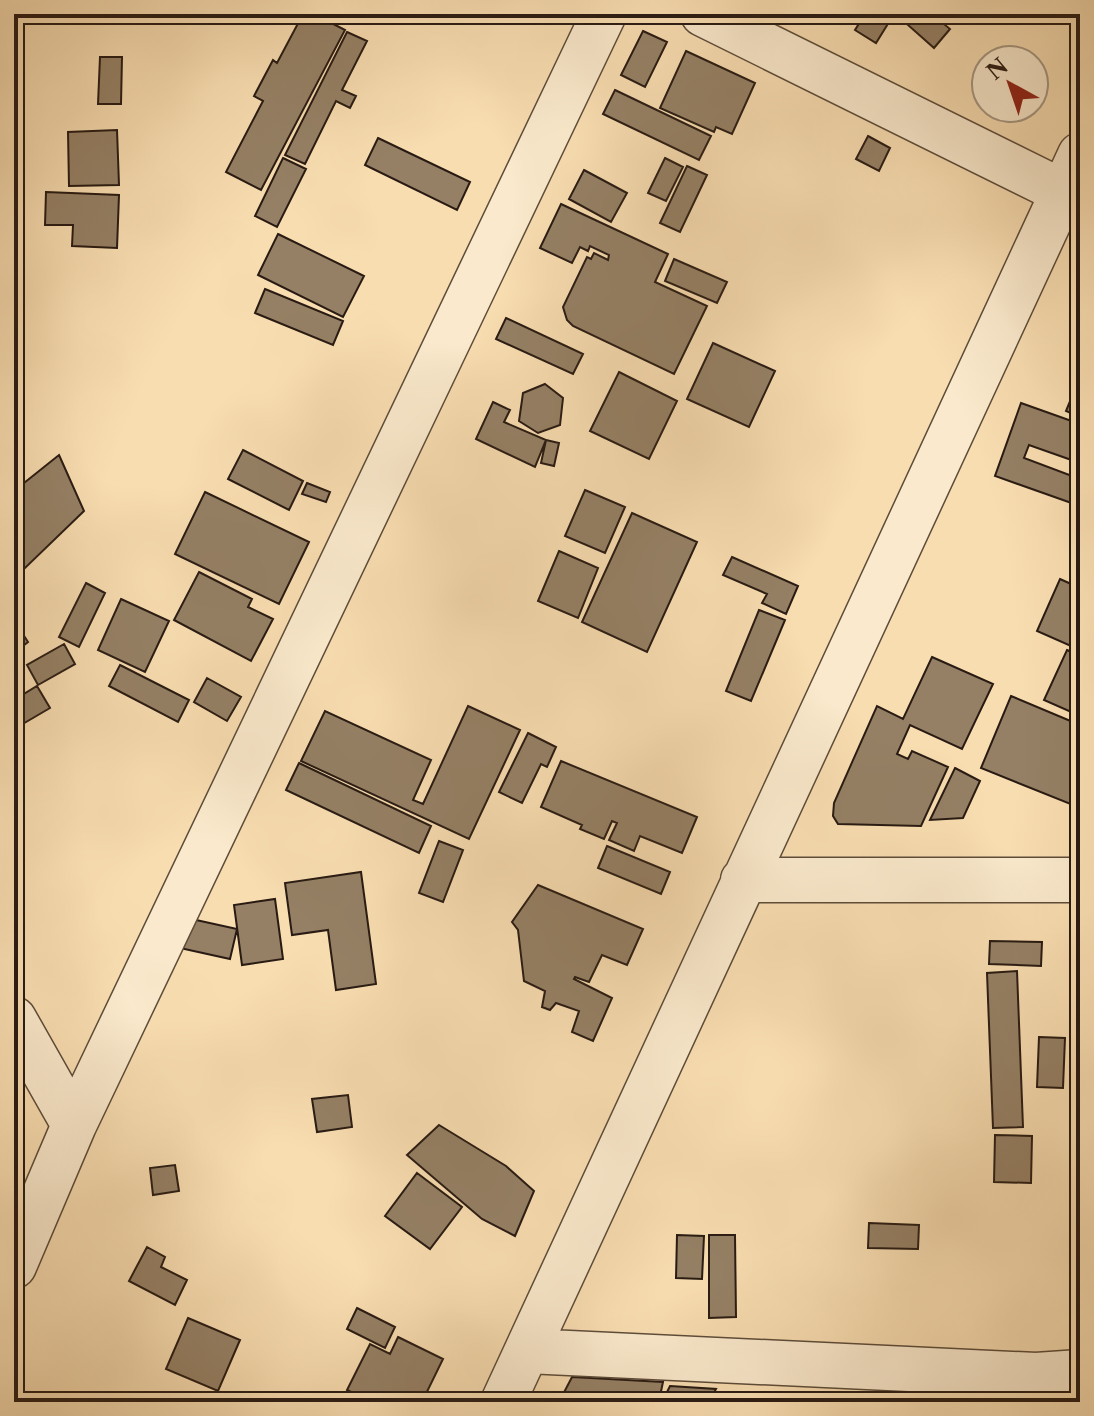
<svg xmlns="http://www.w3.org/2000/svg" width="1094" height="1416" font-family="'Libre Caslon Text',serif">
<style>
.building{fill:#958065;stroke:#291b13;stroke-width:2}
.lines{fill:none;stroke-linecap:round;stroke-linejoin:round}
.minor-casing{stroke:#5d4c3a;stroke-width:47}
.minor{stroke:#fae9cc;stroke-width:44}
</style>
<rect width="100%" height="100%" fill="#f8ddb1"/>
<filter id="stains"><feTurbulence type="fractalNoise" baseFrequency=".0025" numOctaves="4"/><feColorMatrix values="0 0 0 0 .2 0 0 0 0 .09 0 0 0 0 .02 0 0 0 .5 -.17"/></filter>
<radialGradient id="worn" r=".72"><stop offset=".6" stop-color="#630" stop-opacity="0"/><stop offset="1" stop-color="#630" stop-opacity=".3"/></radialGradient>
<path class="building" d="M303,14h11l31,16 -84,160 -35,-18 37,-71 -9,-5 19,-36 4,3z
M865,14h29l-18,29 -21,-13z
M902,14h30l18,15 -16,19 -35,-31z
M643,31l24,11 -22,45 -24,-12z
M347,32l20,9 -25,49 14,6 -6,12 -14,-7 -31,63 -20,-9z
M686,51l69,32 -23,51 -16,-7 -2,5 -54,-24z
M100,57h22l-1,47h-23z
M615,90l96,46 -12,24 -96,-46z
M117,130l2,55 -50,1 -1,-54z
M868,136l22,12 -11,23 -23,-12z
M378,138l92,44 -13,28 -92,-45z
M283,158l23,11 -29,58 -22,-11z
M665,158l18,9 -17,34 -18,-8z
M687,166l20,9 -27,57 -20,-9z
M584,170l43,23 -16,29 -42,-23z
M46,192l73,3 -2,53 -45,-2 1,-21h-28z
M561,204l107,50 -13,28 52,24 -33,68 -101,-48 -6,-6 -4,-13 24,-50 4,2 3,-6 14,7 1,-5 -19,-9 -2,5 -8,-4 -8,16 -32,-15z
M278,234l86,42 -21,41 -85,-42z
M674,259l53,23 -10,21 -52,-22z
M265,289l78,32 -10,24 -78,-32z
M506,318l77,36 -10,20 -77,-35z
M713,343l62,28 -26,56 -62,-28z
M619,372l58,29 -28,58 -59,-28z
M1080,377v40l-14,-6z
M545,384l18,14 -3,27 -22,8 -19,-12 4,-28z
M493,402l17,8 -6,12 42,18 -11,27 -59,-28z
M1021,403l59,21v39l-51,-18 -5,13 56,21v27l-85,-30z
M546,440l13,3 -5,23 -13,-3z
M243,450l60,31 -14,29 -61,-31z
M59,455l25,56 -60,58 -10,-17v-61z
M307,483l23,9 -4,10 -24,-8z
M585,490l40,17 -20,46 -40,-17z
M205,492l104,50 -30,62 -104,-50z
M632,513l65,29 -50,110 -65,-30z
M559,551l39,17 -20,50 -40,-17z
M732,557l66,29 -12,28 -24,-11 5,-9 -44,-19z
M199,572l53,27 -4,8 25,12 -22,42 -77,-41z
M1060,579l20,9v62l-43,-19z
M86,583l19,10 -26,54 -20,-10z
M121,599l48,22 -24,51 -47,-22z
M759,610l26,10 -34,81 -25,-10z
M17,625l11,17 -14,11v-26z
M64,644l11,20 -37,21 -11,-20z
M1067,650l13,6 -2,59 -34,-15z
M932,657l61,27 -31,65 -52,-24 -13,29 11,5 4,-8 36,16 -27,59 -83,-2 -5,-8 1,-13 43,-97 26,13z
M120,665l69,35 -11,22 -69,-36z
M207,678l34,19 -14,24 -33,-19z
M37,686l13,22 -36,21v-29z
M1011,696l69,29v63l-7,17 -92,-37z
M468,706l52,24 -51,109 -168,-78 24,-50 106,49 -18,40 10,4z
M528,733l28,14 -9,20 -6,-3 -19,39 -23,-11z
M561,761l136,56 -15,36 -42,-17 -6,15 -25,-11 8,-17 -5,-2 -8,18 -24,-10 2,-4 -41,-18z
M299,763l132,63 -12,27 -133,-63z
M955,768l25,13 -17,37 -33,2z
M14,776l8,9 -8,7z
M439,841l24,9 -20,52 -24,-9z
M607,846l63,26 -9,22 -63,-26z
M361,872l15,112 -40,6 -8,-60 -36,5 -7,-52z
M538,885l105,44 -16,36 -25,-10 -13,27 -14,-5 -1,2 38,19 -19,43 -21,-9 7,-21 -23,-8 -6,7 -8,-3 3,-16 -21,-10 -6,-51 -6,-8z
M275,899l8,60 -41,6 -8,-60z
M187,918l50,11 -7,30 -50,-11z
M990,941l52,1 -1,24 -52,-2z
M1017,971l6,156 -30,1 -6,-155z
M1078,991h2v38h-3z
M1039,1037l26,1 -2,50 -26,-1z
M348,1095l4,32 -35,5 -5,-33z
M439,1125l67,41 28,25 -19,45 -33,-17 -75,-64z
M995,1135l37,1 -1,47 -37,-1z
M14,1136l7,1 -5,38h-2z
M175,1165l4,26 -26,4 -3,-27z
M417,1173l45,34 -32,42 -45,-33z
M869,1223l50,2 -1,24 -50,-1z
M677,1235l27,1 -2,43 -26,-1z
M709,1235h26l1,82 -27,1z
M147,1247l18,10 -4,10 26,13 -12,25 -46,-24z
M357,1308l38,19 -10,21 -38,-19z
M188,1318l52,22 -22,51 -52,-22z
M398,1337l45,22 -21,43h-51l-24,-12 23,-46 20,10z
M572,1377l91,5 -4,19 -100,1z
M670,1386l46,3 -7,13h-47z
M227,1393l20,9h-25z"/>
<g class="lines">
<defs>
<path id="minor" d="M703,14l358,177
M743,880h337
M14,1019l60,106
M14,1266l60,-141 530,-1111
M527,1351l509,24 44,-3
M503,1402l577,-1247"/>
</defs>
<use href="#minor" class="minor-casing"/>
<use href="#minor" class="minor"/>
</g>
<rect width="1094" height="1416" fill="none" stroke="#f8ddb1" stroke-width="48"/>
<rect x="16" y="16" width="1062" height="1384" fill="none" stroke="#291b13" stroke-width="4"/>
<rect x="24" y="24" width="1046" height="1368" fill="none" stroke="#291b13" stroke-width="2"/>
<g transform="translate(1010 84) rotate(320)"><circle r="38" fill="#fae9cc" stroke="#a69782" stroke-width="2"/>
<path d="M0-6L14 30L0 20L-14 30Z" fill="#8f2418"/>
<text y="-12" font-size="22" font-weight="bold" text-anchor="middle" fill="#291b13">N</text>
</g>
<rect width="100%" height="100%" filter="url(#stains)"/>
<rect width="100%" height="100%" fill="url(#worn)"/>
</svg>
